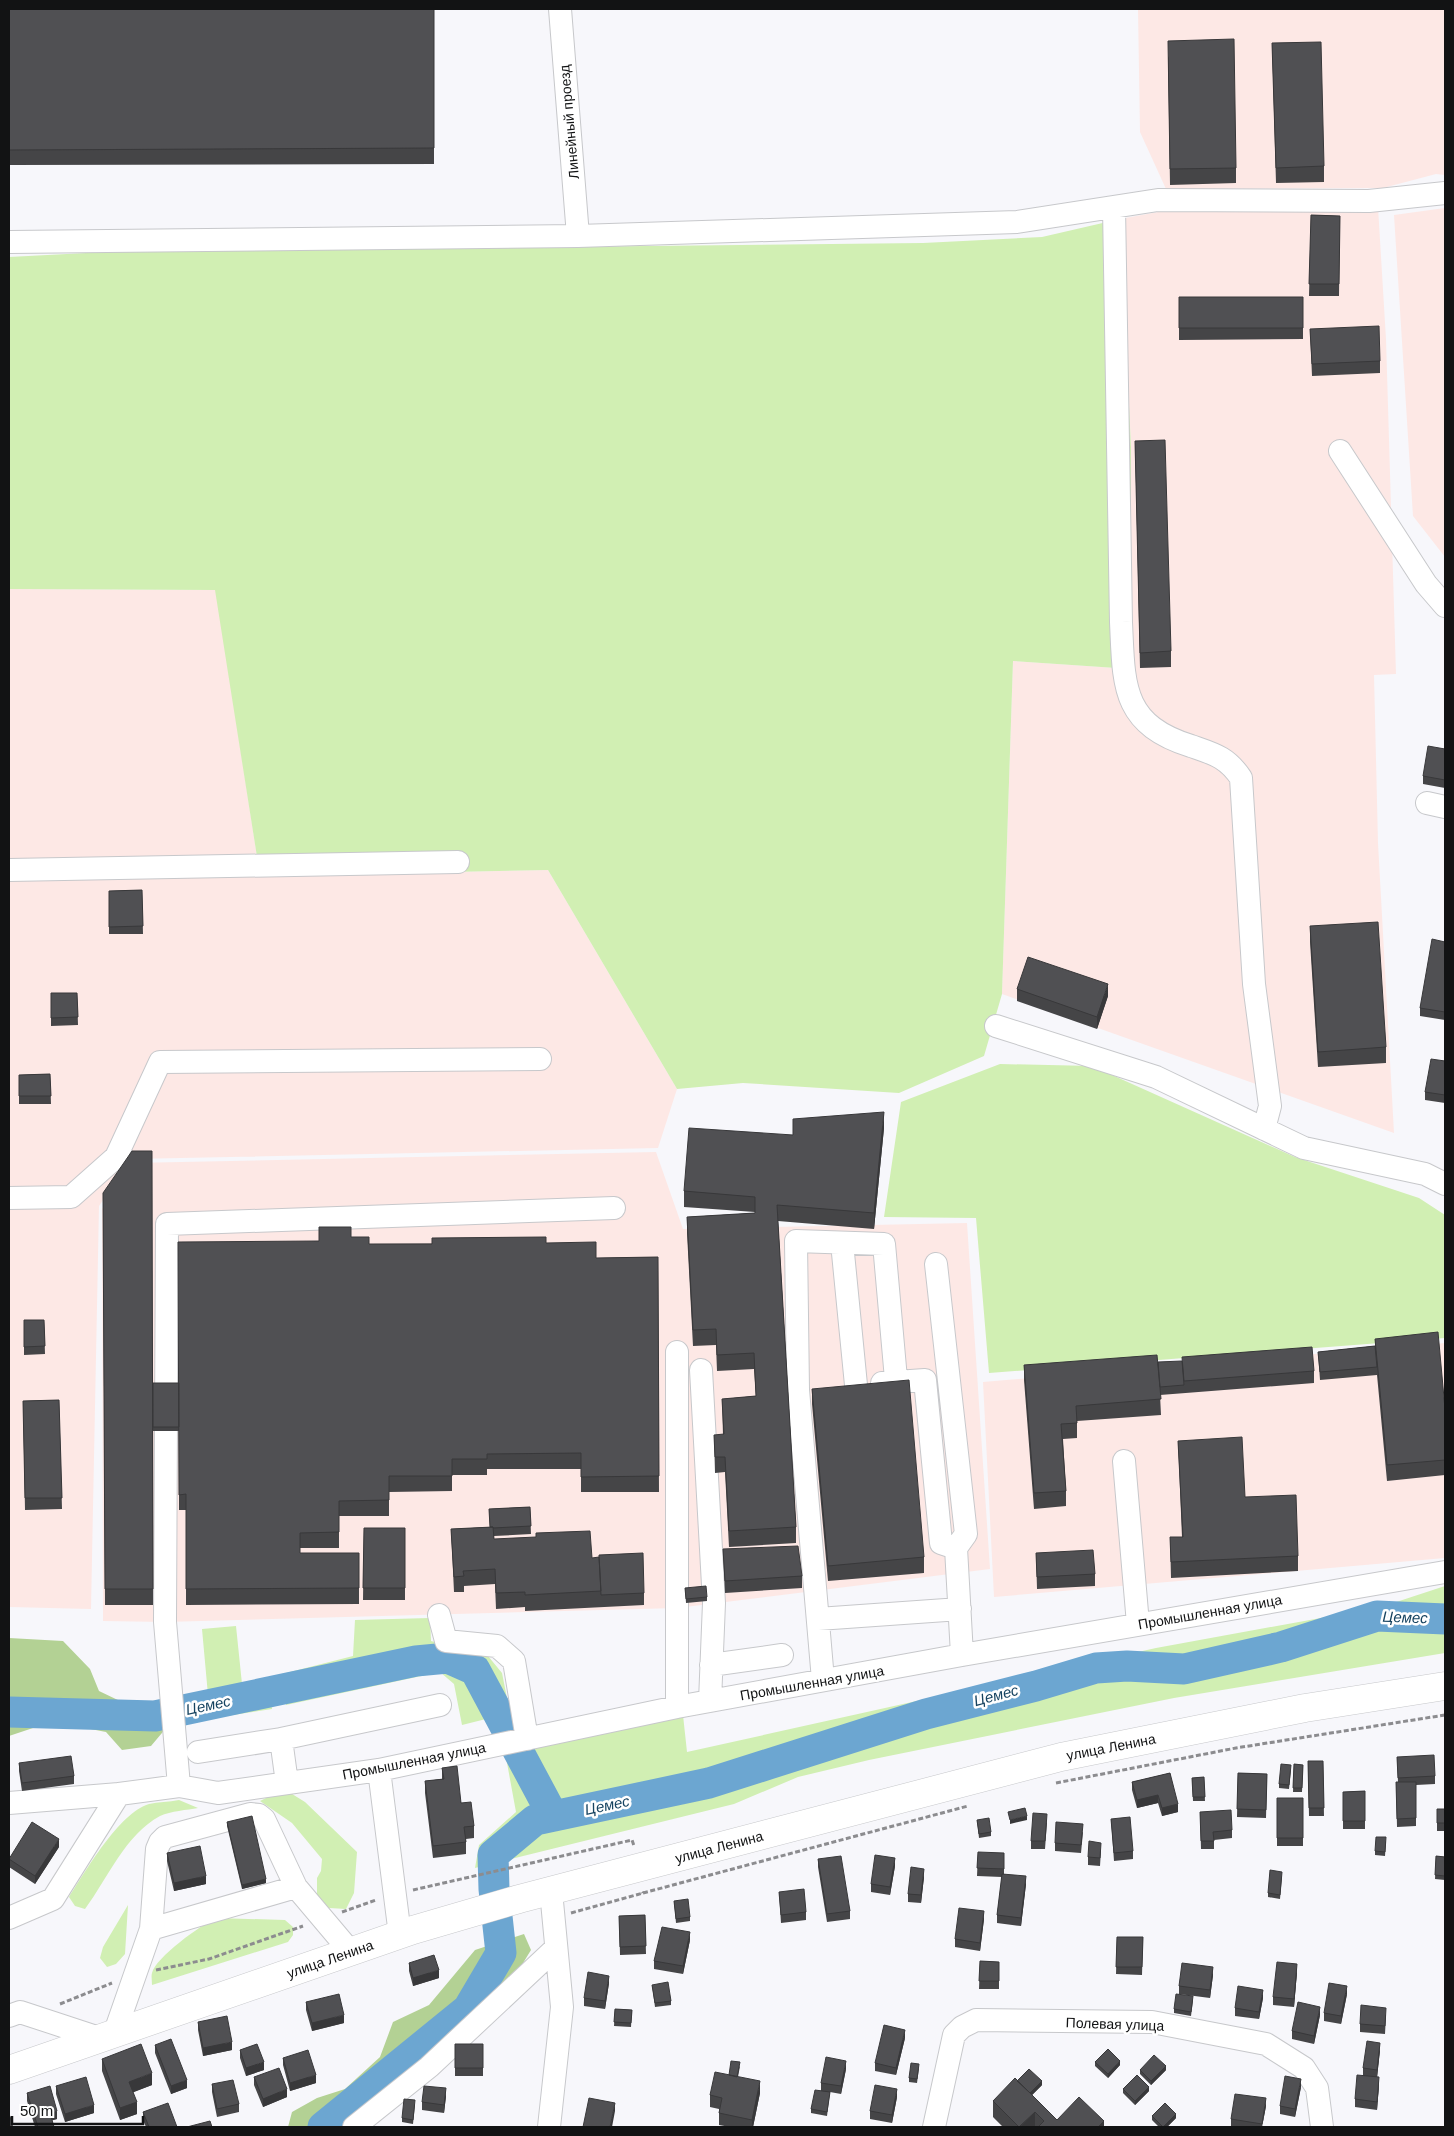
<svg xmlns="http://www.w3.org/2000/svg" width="1454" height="2136" font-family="Arial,sans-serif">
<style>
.industrial{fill:#fde8e5}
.green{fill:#d1efb3}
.forest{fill:#b3d194}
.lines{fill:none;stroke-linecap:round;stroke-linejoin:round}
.river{stroke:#6ca6d1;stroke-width:31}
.minor-casing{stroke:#c7c8cb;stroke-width:24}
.highway-casing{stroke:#c7c8cb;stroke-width:29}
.path{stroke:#8c8c8f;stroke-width:3;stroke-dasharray:5 2.5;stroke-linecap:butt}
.minor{stroke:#fff;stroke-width:22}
.highway{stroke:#fff;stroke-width:28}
.wall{fill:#454547}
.shaded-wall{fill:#38383a}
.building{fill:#505053;stroke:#38383a}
.labels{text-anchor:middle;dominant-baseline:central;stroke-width:5;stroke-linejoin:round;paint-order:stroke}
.street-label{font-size:14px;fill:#121314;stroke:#fff}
.water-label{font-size:15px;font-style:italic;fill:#164360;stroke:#fff}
</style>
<rect width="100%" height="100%" fill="#f7f7fb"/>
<path class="industrial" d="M1138,9h307v166l-9,-1 -53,14 -217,1 -26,-57z
M1378,207l8,132 10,335 -22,1 4,168 16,290 -392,-139 11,-333 118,8v-222l-11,-228 49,-9z
M1445,208v349l-32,-41 -19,-301z
M9,589l207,1 44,286 288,-6 129,219 -19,59 -527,11 -32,47 -8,403 -82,-2z
M656,1152l27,77 284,-6 23,346 -313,39 -512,14 -62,-1 -1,-412 29,-46z
M1445,1343v215l-451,39 -11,-215z"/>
<path class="green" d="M1120,219l11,228v222l-118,-8 -11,333 -18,62 -85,37 -156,-10 -66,6 -129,-219 -288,6 -45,-286 -206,-1v-332l96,-5 818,-9 119,-6z
M1000,1064l92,2 203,91 124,41 26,17v123l-456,35 -13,-155 -92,-1 17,-115z
M1445,1586v67l-271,45 -305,62 -71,17 -64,27 -259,64 4,-23 37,-33 -11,-60 178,-37 4,37 469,-104 225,-41z
M430,1618l1,23 57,15 14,17 8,40 -48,12 -8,-41 -14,-12 -154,33 -4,-31 71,-18 2,-36z
M236,1626l6,58 28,-6 2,31 -92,14 -3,-25 31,-3 -6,-66z
M284,1789l21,13 52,50 -3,41 -8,16 -17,-1 -12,-9v-21l4,-7 1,-12 -30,-36 -32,-22z
M179,1800l19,8c-11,2 -27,3 -38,8 -35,19 -52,62 -75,93l-10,-3 -6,-9c16,-25 50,-84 80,-93 9,-2 20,-2 30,-4z
M128,1905l-3,49 -9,10 -9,3 -7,-9 3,-11z
M216,1918l69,2 8,7v8l-5,7 -136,43c0,-4 -1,-9 0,-12 4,-16 49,-48 64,-55z"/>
<path class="forest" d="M9,1638l54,3 27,28 9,22 23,11 33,4 12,21 -16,19 -29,4 -16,-18 -31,-6h-36l-30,10z
M524,1934l7,16 -19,31 -169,146h-55l4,-15 25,-14 28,-9 35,-32 13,-35 36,-17 46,-55z"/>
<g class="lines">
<path class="river" d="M9,1712l146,4 261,-55 32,-3 27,12 78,146
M323,2127l145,-118 33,-56 -7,-64 -1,-34 42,-35 174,-37 217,-69 110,-28 60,-18 31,-2 57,3 97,-22 96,-31 68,3"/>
<defs>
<path id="minor" d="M560,9l18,227
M1114,207l7,415c3,63 0,102 70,124 23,8 36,11 50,32l13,206 16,122 -6,23
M9,242l569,-6 439,-14 141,-22 211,1 76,-8
M1340,451l86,133 19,22
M1427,803l18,4
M9,870l449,-8
M996,1026l160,51 148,71 121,26 20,10
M9,1198l62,-1 45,-40 44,-95 380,-3
M842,1243l14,142
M936,1264l30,270 -10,14 6,107
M677,1352v355
M701,1370l13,233 -4,98
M882,1383l43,-3 16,163 15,5
M1124,1461l14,163
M439,1615l7,26 51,5 17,15 13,78
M818,1619l142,-10
M711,1665l71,-10
M823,1680l-25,-290 -2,-149 88,3 12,135
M281,1739l159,-34
M198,1752l83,-13 6,44
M379,1770l21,165
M179,1786l-14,-164 2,-398 447,-16
M9,1803l110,-9
M9,1918l44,-19 66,-105 60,-8 39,7 161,-23 298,-63 285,-52 483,-83
M151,1929l6,-80 3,-7 5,-5 85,-23 9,1 5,4 32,68
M9,2016l11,-4 79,26
M115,2032l36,-103 145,-42 54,64
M354,2127l75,-60 127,-119
M549,2127l13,-120 -11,-116
M934,2127l20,-92 8,-8 14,-7 176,2 114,22 38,24 13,20 5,39"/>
<path id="highway" d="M9,2070l404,-140 106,-31 542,-142 244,-49 140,-22"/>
</defs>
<use href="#minor" class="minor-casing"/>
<use href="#highway" class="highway-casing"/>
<path class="path" d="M1056,1783l180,-35 209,-33
M413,1890l219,-50 2,6
M643,1893l325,-87
M342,1912l34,-12
M571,1913l72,-20 -1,-1
M156,1970l53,-11 94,-33
M60,2004l52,-21"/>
<use href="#minor" class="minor"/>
<use href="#highway" class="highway"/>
</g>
<path class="wall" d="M9,9h425v155l-425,1z
M1272,43l52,123v16l-48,1z
M1168,56l68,112v15l-66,2z
M1311,215l29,1 -1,80h-30z
M1179,297h124v42l-124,1z
M1310,329l70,32v12l-68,3z
M1135,441l36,210v16l-31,1z
M1445,749v39l-22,-4v-8z
M142,890l1,44h-34v-43z
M1310,926l76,121v16l-68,4 -8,-125z
M1445,942v78l-25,-4v-8z
M1017,989l91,7 -11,33 -80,-28z
M51,993h26l1,32 -27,1z
M1445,1061v42l-20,-3v-8z
M50,1074l1,30h-32v-29z
M884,1128l-10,101 -96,-8 18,306v16l-67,4 -4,-75 -10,1 -1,-38h9l-1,-36 34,-3 -2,-27 -37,2 -1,-26 -23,1 -6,-113v-16l68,-4v-1l-71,-5v-16l109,-56z
M103,1193l50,190h26l140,-142 32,-4 18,7 177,-1 50,15 62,-1 1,235h-78v-23h-94v6h-35v16l-63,1v24h-50v32h-39v5h59v51l-173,1v-95h-7v-79h-26v174h-48z
M24,1320h20l1,34 -21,1z
M1375,1339l70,70v66l-58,6 -10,-106 -57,5 -2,-28 57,-6z
M1158,1362l156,9v12l-154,12 1,20 -84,6v17l-14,1 3,52v15l-32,3 -10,-129v-15z
M812,1389l112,168v16l-96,8 -16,-177z
M59,1400l3,109 -37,1 -2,-109z
M1178,1441l67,56 53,59v15l-127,7 -1,-41h12z
M530,1507l1,27 -37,2v3l98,19 52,35v12l-119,6v-4l-29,2 -1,-25 -31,2v6h-10l-3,-63 39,-2 -1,-18z
M364,1528h41v72h-42z
M723,1549l79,27v12l-77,5z
M1036,1553l59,21v12l-58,3z
M685,1588l22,9v4l-21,2z
M1397,1757l38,19v8l-19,1v41l-19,1 -1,-45h2z
M1308,1761h15l1,55h-15z
M19,1763l55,13v8l-52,7 -3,-20z
M1294,1764l9,1 -1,27h-9z
M442,1768l32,58v12l-8,1v15l-33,4 -8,-65v-12l17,-2z
M1291,1769l-2,20 -10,-1v-4z
M1170,1773l8,39 -16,4 -4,-13 -21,5 -5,-18v-8z
M1238,1773l29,1 -1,44 -29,-1z
M1204,1777l1,24h-12l-1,-23z
M1365,1791v38h-22v-37z
M1277,1798h26v48h-26z
M1437,1809h8v22h-8z
M1200,1812l32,18v8l-18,2v9h-13z
M1111,1819l22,32v8l-19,2z
M977,1820l14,12v4l-12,2z
M227,1822l39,61 -24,6 -15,-63z
M1047,1822l-2,27h-14v-8z
M1083,1832l-2,21 -26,-2v-8z
M1386,1841l-1,15 -10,-1v-4z
M59,1847l-24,37 -26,-17v-8z
M1101,1850l-1,16 -12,-1v-8z
M978,1852l26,9v13l22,10 -5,42 -24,-3v-8l5,-38 -25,-1z
M167,1853l39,31 -32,7 -7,-30z
M1436,1856l9,1v23l-10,-1z
M818,1859l32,52v8l-23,3 -9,-55z
M895,1866l-5,29 -19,-3v-8z
M1282,1876l-2,23 -12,-2v-4z
M924,1877l-3,26 -13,-1v-8z
M779,1892l27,20v8l-25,3z
M674,1901l16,16v4l-14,2z
M645,1915l1,39 -26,1 -1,-39z
M984,1919l-4,32 -25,-4v-8z
M1117,1937h26l-1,38 -26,-1z
M690,1940l-7,34 -29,-5v-8z
M980,1961l19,1v27h-20z
M409,1963l30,15 -26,8 -4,-15z
M1297,1972l-3,35 -21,-2v-8z
M1213,1975l-3,23 -31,-4v-8z
M609,1983l-4,26 -21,-3v-8z
M652,1985l19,16v4l-16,2z
M1347,1994l-6,30 -17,-3v-8z
M1263,1998l-4,21 -24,-3v-8z
M1193,2000l-2,16 -17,-3v-4z
M306,2002l38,21 -32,8 -6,-21z
M615,2009l17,1 -1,17 -17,-1z
M1320,2015l-6,29 -22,-5v-8z
M1386,2015l-1,19 -25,-2v-8z
M198,2022l34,28 -29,6 -5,-26z
M905,2038l-9,37 -21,-4v-8z
M455,2044h28v32h-28z
M155,2045l32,43 -16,6 -16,-41z
M240,2050l24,20 -18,6 -6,-18z
M1380,2050l-3,27 2,8 -2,25 -22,-3v-8l8,-24v-7z
M283,2058l33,25 -26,8 -7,-26z
M102,2059l50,26 -19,7 4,22 -17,6 -18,-49z
M1095,2062l25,3 -12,13 -13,-12z
M740,2066l-2,11 22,16 -7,34h-23l-11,-2v-16l-9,-2v-12l19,-20z
M919,2068l-2,15 -8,-1v-4z
M846,2069l-5,25 -11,-2 -3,24 -16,-3v-4l10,-19v-7z
M1140,2070h26l-15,15 -11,-11z
M254,2077l33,20 -24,10 -9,-22z
M1017,2081l25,4 -10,10 25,25 47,7h-101l-10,-10v-16z
M212,2084l27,20v8l-22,5 -5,-25z
M56,2086l38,27 -29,9 -9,-28z
M1301,2087l-6,30 -15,-3v-8z
M1123,2089l26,2 -14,14 -12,-12z
M27,2093l30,26 -5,1 2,7h-19l-8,-26z
M446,2096l-2,17 -22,-3v-8z
M897,2097l-5,26 -22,-4v-8z
M415,2104l-2,20 -11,-2v-4z
M1266,2106l-4,21h-31v-8z
M143,2112l34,15h-31l-3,-7z
M1152,2116l24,2 -9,9h-8l-7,-7z"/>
<path class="shaded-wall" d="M1108,984v12l-11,33v-12z
M884,1112v16l-10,101v-16z
M1158,1795v8l-21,5v-8z
M1178,1804v8l-16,4v-8z
M1027,1816v4l-17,4v-4z
M59,1839v8l-24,37v-8z
M895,1858v8l-5,29v-8z
M924,1869v8l-3,26v-8z
M206,1876v8l-32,7v-8z
M1026,1876v8l-5,42v-8z
M266,1879v4l-24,6v-4z
M984,1911v8l-4,32v-8z
M690,1932v8l-7,34v-8z
M1297,1964v8l-3,35v-8z
M1213,1967v8l-3,23v-8z
M439,1970v8l-26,8v-8z
M609,1976v7l-4,26v-8z
M1347,1986v8l-6,30v-8z
M1263,1990v8l-4,21v-7z
M1320,2007v8l-6,29v-8z
M344,2015v8l-32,8v-8z
M905,2030v8l-9,37v-7z
M232,2042v8l-29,6v-8z
M1380,2043v7l-3,28v-8z
M846,2061v8l-5,25v-8z
M1120,2061v4l-12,13v-4z
M264,2062v8l-18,6v-8z
M1166,2066v4l-15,15v-4z
M152,2073v12l-23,9v-12z
M316,2075v8l-26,8v-8z
M1379,2077v8l-2,25v-8z
M1301,2079v8l-6,30v-8z
M187,2080v8l-16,6v-8z
M760,2081v12l-7,34h-1v-7z
M1042,2081v4l-13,13v-4z
M1149,2087v4l-14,14v-4z
M446,2088v8l-2,17v-8z
M287,2089v8l-24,10v-8z
M897,2089v8l-5,26v-8z
M1266,2098v8l-4,21z
M137,2102v12l-17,6v-12z
M615,2103v8l-3,16h-2z
M94,2105v8l-29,9v-8z
M57,2111v8l-7,2v-8z
M1035,2112v15h-15z
M1176,2114v4l-9,9h-4z
M1104,2121v6h-6z"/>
<path class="building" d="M9,9h425v139l-425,2z
M1234,39l2,129 -66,1 -2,-128z
M1321,42l3,124 -48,2 -4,-125z
M1311,215l29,1 -1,68h-30z
M1179,297h124v31h-124z
M1379,326l1,35 -68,3 -2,-35z
M1165,440l6,211 -31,2 -5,-212z
M1428,746l17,3v31l-22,-4z
M142,890l1,36 -34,1v-36z
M1378,922l8,125 -68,5 -8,-126z
M1432,939l13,3v70l-25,-4z
M1028,957l80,27 -11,33 -80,-28z
M51,993h26l1,24 -27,1z
M1431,1059l14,2v34l-20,-3z
M50,1074l1,22h-32v-21z
M884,1112l-10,101 -97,-8 19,322 -67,4 -4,-74h-10l-1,-22 10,-1 -2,-35 34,-3 -2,-43 -37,2 -1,-26 -23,1 -6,-113 68,-4v-16l-71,-6 5,-63 104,7v-16z
M132,1151h20l1,438h-48l-2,-396z
M319,1227h32v10h18v7h63v-6l114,-1v6l50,-1v16l62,-1 1,219 -78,1v-24l-94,1v5h-35v17h-63v24l-50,1v31l-39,1v20h59v35l-173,1v-95l-7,1 -1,-253 141,-1z
M24,1320h20l1,26 -21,1z
M1438,1332l7,77v51l-58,5 -12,-126z
M1375,1346l2,21 -57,5 -2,-20z
M1312,1347l2,24 -130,10 -2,-24z
M1157,1355l4,44 -85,7 1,17 -16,1 5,67 -32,2 -10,-128z
M1182,1361l2,24 -24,2 -2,-25z
M909,1380l15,177 -96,9 -16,-177z
M153,1383h26v44h-26z
M59,1400l3,98h-37l-2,-97z
M1242,1437l3,60 51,-2 2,61 -127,6 -1,-25h13l-5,-96z
M530,1507l1,19 -38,2v-1h-3l-1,-18z
M493,1527l1,12 42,-2v-4l54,-2 2,27 7,-1 2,34 -76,4v-3l-29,1 -1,-24 -32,2 1,5 -10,1 -3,-48z
M364,1528h41v60h-42z
M798,1546l4,30 -77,5 -2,-32z
M1093,1550l2,24 -58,3 -1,-24z
M643,1553l1,40 -43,2 -2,-40z
M706,1586l1,11 -21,2 -1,-11z
M1434,1755l1,21 -37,2 -1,-21z
M71,1756l3,20 -52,7 -3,-20z
M1308,1761h15l1,47h-15z
M1281,1764l10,1 -2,20 -10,-1z
M1294,1764l9,1 -1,23h-9z
M457,1766l4,37 10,-1 3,24 -10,1 2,15 -33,4 -8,-65 19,-2 -2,-11z
M1170,1773l8,31 -16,4 -4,-13 -21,5 -5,-18z
M1238,1773l29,1 -1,36 -29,-1z
M1204,1777l1,20h-12l-1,-19z
M1396,1782h20v36l-19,1z
M1365,1791v30h-22v-29z
M1277,1798h26v40h-26z
M1025,1808l2,8 -17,4 -2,-8z
M1437,1809h8v14h-8z
M1231,1810l1,20 -19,2 1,9h-13l-1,-29z
M1033,1813l14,1 -2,27h-14z
M252,1816l14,63 -24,6 -15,-63z
M1130,1817l3,34 -19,2 -3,-34z
M989,1818l2,14 -12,2 -2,-14z
M32,1822l27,17 -24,37 -26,-17z
M1056,1822l27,2 -2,21 -26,-2z
M1376,1837h10l-1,15 -10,-1z
M1089,1841l12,2 -1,15 -12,-1z
M200,1846l6,30 -32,7 -7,-30z
M978,1852l26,1v16l-27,-1z
M875,1855l20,3 -5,29 -19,-3z
M841,1856l9,55 -23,3 -9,-55z
M1436,1856l9,1v19l-10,-1z
M911,1867l13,2 -3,26 -13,-1z
M1270,1870l12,2 -2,23 -12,-2z
M1002,1874l24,2 -5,42 -24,-3z
M804,1889l2,23 -25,3 -2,-23z
M688,1899l2,18 -14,2 -2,-18z
M959,1908l25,3 -4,32 -25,-4z
M645,1915l1,31 -26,1 -1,-31z
M662,1927l28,5 -7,34 -29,-5z
M1117,1937h26l-1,30h-26z
M434,1955l5,15 -26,8 -4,-15z
M980,1961l19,1v19h-20z
M1277,1962l20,2 -3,35 -21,-2z
M1182,1963l31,4 -3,23 -31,-4z
M588,1972l21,4 -4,25 -21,-3z
M668,1982l3,19 -16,2 -3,-18z
M1329,1983l18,3 -6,30 -17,-3z
M1238,1986l25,4 -4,22 -24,-4z
M339,1994l5,21 -32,8 -6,-21z
M1176,1994l17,2 -2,16 -17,-3z
M1298,2002l22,5 -6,29 -22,-5z
M1361,2005l25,3 -1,18 -25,-2z
M615,2009l17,1 -1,13 -17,-1z
M227,2016l5,26 -29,6 -5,-26z
M884,2025l21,5 -9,38 -21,-5z
M171,2039l16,41 -16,6 -16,-41z
M1367,2041l13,2 -3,27 -14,-2z
M141,2044l11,29 -23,9 8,20 -17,6 -18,-49z
M257,2044l7,18 -18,6 -6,-18z
M455,2044h28v24h-28z
M1108,2049l12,12 -12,13 -13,-12z
M308,2050l8,25 -26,8 -7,-25z
M1154,2055l12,11 -15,15 -11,-11z
M826,2057l20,4 -5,25 -20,-3z
M731,2061l9,1 -3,15 -8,-2z
M911,2063l8,1 -2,15 -8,-1z
M279,2068l8,21 -24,10 -9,-22z
M1029,2069l13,12 -12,12 -13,-12z
M715,2072l45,9 -8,39 -33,-7 3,-15 -12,-3z
M1137,2075l12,12 -14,14 -12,-12z
M1357,2075l22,2 -2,25 -22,-3z
M1285,2076l16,3 -6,30 -15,-3z
M86,2077l8,28 -29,9 -9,-28z
M1015,2078l42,42 22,-23 25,24 -6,6h-60l6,-6 -9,-9 -16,15 -26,-26z
M233,2080l6,24 -22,5 -5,-25z
M875,2085l22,4 -5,26 -22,-4z
M50,2086l7,25 -7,2 4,14h-16l-11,-34z
M424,2086l22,2 -2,17 -22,-3z
M815,2090l15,2 -3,20 -16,-3z
M1235,2094l31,4 -4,26 -31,-5z
M589,2098l26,5 -5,24h-27z
M404,2099l11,1 -2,20 -11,-2z
M168,2103l9,24h-28l-6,-15z
M1165,2103l11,11 -13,13 -11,-11z
M9,2114l4,11 -4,2z
M210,2121l2,6h-25z"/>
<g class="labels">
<g class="street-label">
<text transform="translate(569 122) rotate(-95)">Линейный проезд</text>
<text transform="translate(1210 1612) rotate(-10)">Промышленная улица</text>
<text transform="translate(812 1683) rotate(-10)">Промышленная улица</text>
<text transform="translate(1111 1747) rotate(-11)">улица Ленина</text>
<text transform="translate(414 1761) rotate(-11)">Промышленная улица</text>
<text transform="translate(719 1847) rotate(-15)">улица Ленина</text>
<text transform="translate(330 1959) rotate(-19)">улица Ленина</text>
<text transform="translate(1115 2024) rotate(2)">Полевая улица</text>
</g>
<g class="water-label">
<text transform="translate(1405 1617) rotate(2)">Цемес</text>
<text transform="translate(996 1695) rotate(-15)">Цемес</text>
<text transform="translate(208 1705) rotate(-12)">Цемес</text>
<text transform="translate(607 1805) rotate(-12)">Цемес</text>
</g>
</g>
<rect width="1454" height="2136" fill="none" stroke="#121314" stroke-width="20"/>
<path d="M12 2116v8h131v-8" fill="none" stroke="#121314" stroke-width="2.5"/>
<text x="20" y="2116" font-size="15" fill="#121314" stroke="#ffffff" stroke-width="4" paint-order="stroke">50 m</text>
</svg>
